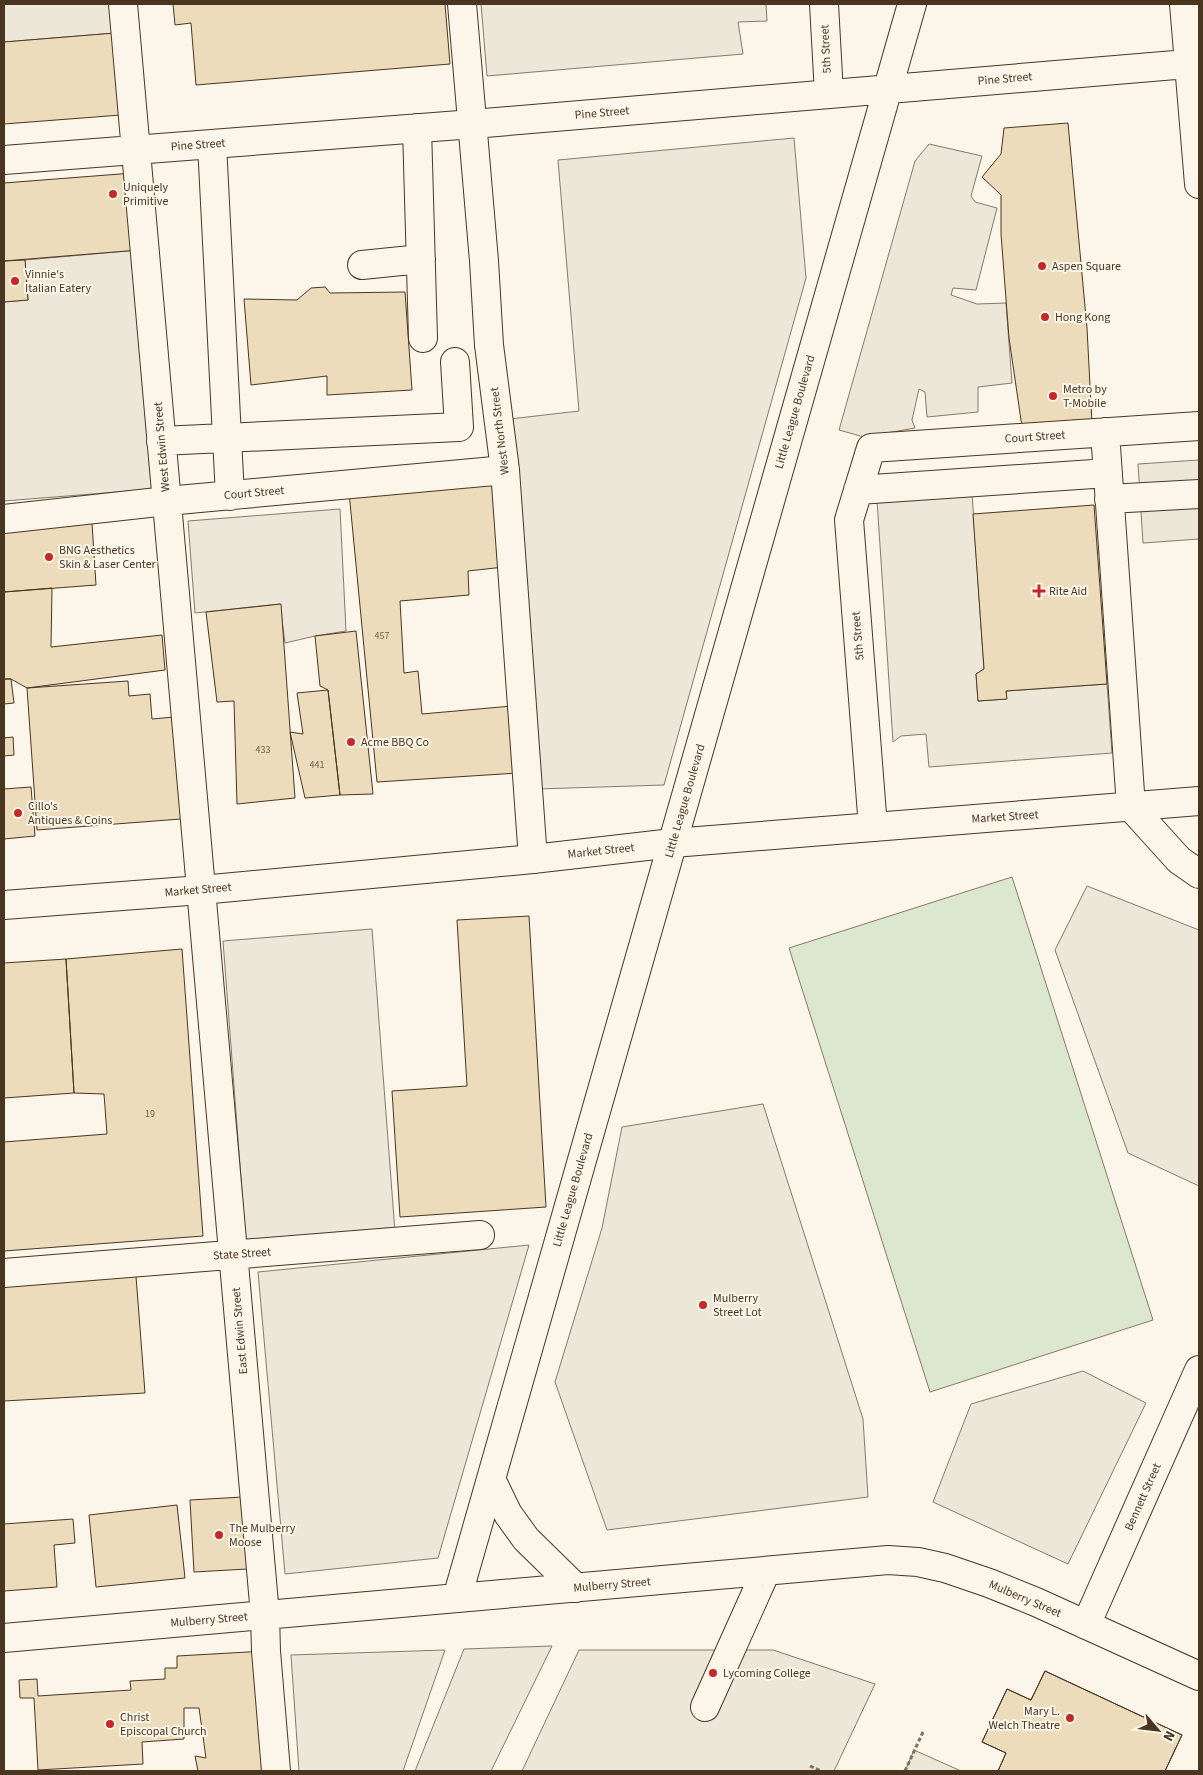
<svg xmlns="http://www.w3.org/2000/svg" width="1203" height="1775" font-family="'Source Sans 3',sans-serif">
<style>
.green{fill:#dce7d0;stroke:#887966}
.parking{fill:#ede7d9;stroke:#887966}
.building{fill:#ecdcbc;stroke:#4a3520}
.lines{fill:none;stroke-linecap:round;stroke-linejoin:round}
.minor-casing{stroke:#4a3520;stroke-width:30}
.major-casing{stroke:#4a3520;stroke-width:30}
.path{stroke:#7f6f5c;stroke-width:3;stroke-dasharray:4 2.5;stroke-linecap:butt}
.minor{stroke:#fbf6e9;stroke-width:28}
.major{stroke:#fbf6e9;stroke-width:28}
.poi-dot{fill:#c62828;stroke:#fbf6e9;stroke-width:2}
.labels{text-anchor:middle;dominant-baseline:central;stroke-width:4;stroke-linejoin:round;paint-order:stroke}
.number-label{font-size:10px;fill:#725f47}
.street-label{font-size:12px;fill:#4a3520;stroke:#fbf6e9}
.poi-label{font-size:12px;fill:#4a3520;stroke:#fbf6e9;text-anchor:start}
</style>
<rect width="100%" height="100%" fill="#fbf6e9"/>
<path class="green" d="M1012,877l141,443 -223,72 -141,-444z"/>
<path class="parking" d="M4,4h109l2,29 -111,9z
M481,4h285l1,17 -29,1 5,32 -256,22z
M794,138l12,140 -142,507 -127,4 -27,-370 69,-8 -21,-251z
M929,144l53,12 -11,40 4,6 22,6 -21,82 -23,-2 -2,7 26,9 29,-1 6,80 -34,4v25l-51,5 -2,-25 -6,-3 -7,31 3,8 -51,9 -25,-7 76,-269z
M139,250l16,239 -151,12v-199l24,-2 -3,-40z
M1199,460v79l-56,4 -5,-79z
M972,493l12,176 -8,5 2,27 28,-2v-8l101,-7 5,69 -183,14 -3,-33 -25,2 -8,6 -16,-242z
M340,509l6,122 -31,5 -30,7 -5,-39 -85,9 -7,-92z
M1087,886l112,44v256l-71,-33 -73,-203z
M372,929l23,303 -149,12 -23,-303z
M763,1104l100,315 5,78 -261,33 -52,-148 47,-154 20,-101z
M529,1245l-91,313 -153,16 -27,-302z
M1083,1371l63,32 -78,161 -135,-62 38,-98z
M552,1646l-61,125h-76l49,-122z
M445,1650l-42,121h-104l-8,-116z
M579,1650h194l102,34 -41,87h-312z
M914,1750l47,21h-56z"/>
<path class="building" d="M173,4h272l5,60 -254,21 -5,-62 -16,2z
M115,33l6,82 -117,9v-82z
M1068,123l19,205 5,96 -70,3 -13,-89 -8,-104v-39l-19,-18 19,-23 3,-26z
M133,173l6,77 -135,11v-78z
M25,260l3,40 -24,2v-41z
M325,287l5,6 75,-1 7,98 -85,5v-19l-76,9 -7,-86 53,1 14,-12z
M501,477l3,90 -36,4 1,24 -69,6 4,72 14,-2 4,43 90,-8 6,67 -141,9 -28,-290z
M1094,505l13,179 -101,7 1,8 -29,2 -2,-27 8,-5 -11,-155z
M92,523l4,62 -92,7v-62z
M52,588l-1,59 111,-12 3,35 -138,18 -16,-9h-7v-87z
M281,604l14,194 -58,6 -3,-103 -17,1 -11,-90z
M356,631l17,163 -33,1 -12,-105 -8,-4 -5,-50z
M4,679h7l3,24 -10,1z
M128,681l1,15 21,-2 2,25 22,-2 7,102 -144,11 -10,-142z
M328,690l12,105 -35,3 -15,-66 13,2 -6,-41z
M13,737l1,18 -10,1v-18z
M31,787l4,49 -31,3v-50z
M529,916l17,291 -146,10 -8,-126 75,-5 -10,-166z
M182,949l21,287 -199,15v-109l103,-8 -3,-40 -30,-1 -8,-134z
M66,959l8,134 -70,5v-135z
M135,1263l10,130 -141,8v-128z
M243,1497l4,72 -53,3 -4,-72z
M177,1505l8,73 -89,9 -7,-72z
M73,1519l2,24 -21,2 3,42 -53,4v-67z
M266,1651l6,120h-74l-3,-15 11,2 -7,-50h-15v31l-42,3 1,22 -105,6 -4,-72h-14l-1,-18 18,-1 1,17 93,-6 -1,-9 35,-2v-11h12v-12z
M1045,1671l137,64 -17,36h-167l8,-18 -24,-11 25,-53 24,11z
M1045,1671l137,64 -17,36h-167l8,-18 -24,-11 25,-53 24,11z"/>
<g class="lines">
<defs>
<path id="minor" d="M123,4l142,1611 1,36 10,120
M462,4l22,257 5,84 16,125 28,389
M824,4l5,90
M1184,4l15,180
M417,128l6,210
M212,144l18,352
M4,160l469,-36 726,-61
M362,265l59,-6
M1105,432l26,375 48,53 20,14
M161,441l298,-14 -4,-65
M858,490l250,-17
M1109,499l90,-5
M4,519l163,-18 338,-31
M873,827l-24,-307 22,-72 328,-22
M4,1273l476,-38
M491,1479l17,35 18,25 50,49
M457,1598l455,-1594
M1086,1625l113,-255
M4,1638l884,-78 30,2 27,6 44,15 47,19 163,74
M705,1707l61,-136"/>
<path id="major" d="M4,905l197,-15 332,-31 140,-16 526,-42"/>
</defs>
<use href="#minor" class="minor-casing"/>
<use href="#major" class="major-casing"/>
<path class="path" d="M810,1766l11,5
M905,1771l18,-39"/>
<use href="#minor" class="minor"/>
<use href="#major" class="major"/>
</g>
<g class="poi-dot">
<circle cx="113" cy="194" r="5"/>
<circle cx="1042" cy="266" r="5"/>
<circle cx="15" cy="281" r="5"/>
<circle cx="1045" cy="317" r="5"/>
<circle cx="1053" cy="396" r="5"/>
<circle cx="49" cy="557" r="5"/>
<path d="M1036.5 583.5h5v5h5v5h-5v5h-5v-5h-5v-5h5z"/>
<circle cx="351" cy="742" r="5"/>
<circle cx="18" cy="813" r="5"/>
<circle cx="703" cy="1305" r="5"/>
<circle cx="219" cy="1535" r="5"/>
<circle cx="713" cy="1673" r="5"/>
<circle cx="1070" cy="1718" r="5"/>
<circle cx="110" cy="1724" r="5"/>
</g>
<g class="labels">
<g class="number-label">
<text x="382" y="636">457</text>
<text x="263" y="750">433</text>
<text x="317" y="765">441</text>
<text x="150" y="1114">19</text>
</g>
<g class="street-label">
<text transform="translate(826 49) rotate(-93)">5th Street</text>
<text transform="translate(1005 79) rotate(-5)">Pine Street</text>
<text transform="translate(602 113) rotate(-5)">Pine Street</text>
<text transform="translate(198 145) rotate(-4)">Pine Street</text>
<text transform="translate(795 412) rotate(-74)">Little League Boulevard</text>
<text transform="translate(500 431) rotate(-97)">West North Street</text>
<text transform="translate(1035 437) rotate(-4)">Court Street</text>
<text transform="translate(162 447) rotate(-95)">West Edwin Street</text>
<text transform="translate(254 493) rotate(-5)">Court Street</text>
<text transform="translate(858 636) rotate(-95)">5th Street</text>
<text transform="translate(685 801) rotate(-74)">Little League Boulevard</text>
<text transform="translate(1005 817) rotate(-4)">Market Street</text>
<text transform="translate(601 851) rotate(-6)">Market Street</text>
<text transform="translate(198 890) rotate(-5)">Market Street</text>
<text transform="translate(573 1190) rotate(-74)">Little League Boulevard</text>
<text transform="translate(242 1254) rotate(-4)">State Street</text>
<text transform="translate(240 1331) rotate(-95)">East Edwin Street</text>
<text transform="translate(1143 1497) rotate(-66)">Bennett Street</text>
<text transform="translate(612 1585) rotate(-5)">Mulberry Street</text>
<text transform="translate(1025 1599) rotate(23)">Mulberry Street</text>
<text transform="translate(209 1620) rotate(-5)">Mulberry Street</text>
</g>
<g class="poi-label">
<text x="123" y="187">Uniquely<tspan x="123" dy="14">Primitive</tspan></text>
<text x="1052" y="266">Aspen Square</text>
<text x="25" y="274">Vinnie's<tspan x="25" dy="14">Italian Eatery</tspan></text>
<text x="1055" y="317">Hong Kong</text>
<text x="1063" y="389">Metro by<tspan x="1063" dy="14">T-Mobile</tspan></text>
<text x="59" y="550">BNG Aesthetics<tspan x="59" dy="14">Skin &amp; Laser Center</tspan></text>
<text x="1049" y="591">Rite Aid</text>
<text x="361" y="742">Acme BBQ Co</text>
<text x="28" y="806">Cillo's<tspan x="28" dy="14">Antiques &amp; Coins</tspan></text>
<text x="713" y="1298">Mulberry<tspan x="713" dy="14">Street Lot</tspan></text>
<text x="229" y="1528">The Mulberry<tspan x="229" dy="14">Moose</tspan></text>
<text x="723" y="1673">Lycoming College</text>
<text x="1060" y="1711" text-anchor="end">Mary L.<tspan x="1060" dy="14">Welch Theatre</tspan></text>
<text x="120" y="1717">Christ<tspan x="120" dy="14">Episcopal Church</tspan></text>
</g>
</g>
<rect width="1203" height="1775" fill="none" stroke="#4a3520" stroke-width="10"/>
<g transform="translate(1158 1730) rotate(118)" stroke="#fbf6e9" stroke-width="4" paint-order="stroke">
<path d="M0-4L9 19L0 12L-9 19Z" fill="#4a3520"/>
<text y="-8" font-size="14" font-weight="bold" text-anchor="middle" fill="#4a3520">N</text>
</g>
</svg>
